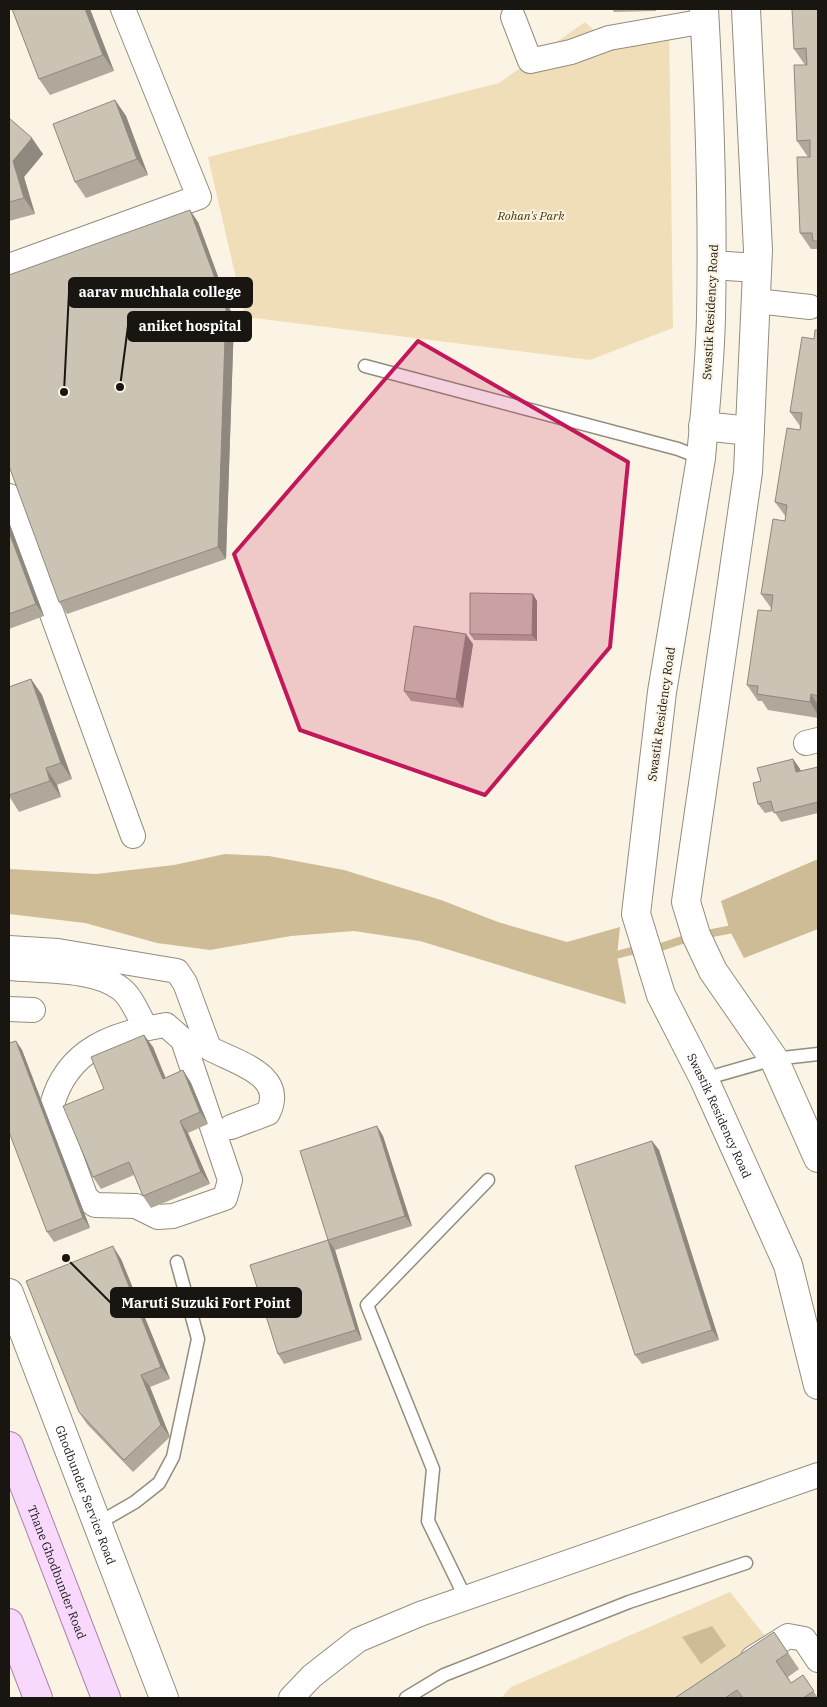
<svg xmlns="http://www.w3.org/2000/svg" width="827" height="1707" font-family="'IBM Plex Serif',serif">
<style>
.green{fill:#f0deb9}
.water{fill:#cebc96}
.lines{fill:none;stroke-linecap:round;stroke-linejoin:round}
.stream{stroke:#cebc96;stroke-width:8}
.lane-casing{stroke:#938d7e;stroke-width:15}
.street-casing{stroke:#938d7e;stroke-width:26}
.secondary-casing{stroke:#938d7e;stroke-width:30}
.primary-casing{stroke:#a784a9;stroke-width:30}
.lane{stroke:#fff;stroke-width:12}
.street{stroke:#fff;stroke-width:24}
.secondary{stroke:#fff;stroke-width:28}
.primary{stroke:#f8d9fd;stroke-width:28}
.wall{fill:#afa89b}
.shaded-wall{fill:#8e887e}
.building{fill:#cbc3b4;stroke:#8e887e}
.marked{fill:#c2185b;fill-opacity:0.2;stroke:#c2185b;stroke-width:4;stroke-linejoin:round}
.labels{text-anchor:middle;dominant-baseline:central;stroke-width:4;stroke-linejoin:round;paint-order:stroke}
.park-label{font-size:12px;font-style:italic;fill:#483502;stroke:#fbf4e4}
.street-label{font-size:12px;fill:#191611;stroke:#fbf4e4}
.leader{fill:none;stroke:#191611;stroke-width:2}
.callout-dot{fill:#191611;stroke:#fbf4e4;stroke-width:2}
.callout{fill:#191611;stroke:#191611;stroke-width:2}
.callout-label{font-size:14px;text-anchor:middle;font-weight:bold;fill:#fff}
</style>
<rect width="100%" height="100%" fill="#fbf4e4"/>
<path class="green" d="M669,19l4,309 -83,32 -345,-43 -37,-160 291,-74 86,-61 19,18z
M730,1592l40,50 -92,56h-177l10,-11z"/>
<path class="water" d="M225,854l44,2 75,14 97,30 57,22 69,20 53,-15 -3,29 9,48 -206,-63 -66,-10 -63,5 -81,14 -53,-7 -72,-20 -76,-9v-45l87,5 78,-9z
M818,859v70l-74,29 -14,-27 -9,-30z
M712,1626l14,20 -25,18 -19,-27z"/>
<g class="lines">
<path class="stream" d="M702,935l36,-7
M652,950l39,-13
M609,957l22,-6 10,1"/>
<defs>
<path id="lane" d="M365,366l313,83 23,9
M704,1079l70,-20 44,-5
M97,1524l38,-22 24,-19 14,-26 25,-118 -21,-77
M465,1597l-37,-76 5,-52 -66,-164 121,-125
M406,1698l38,-23 185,-73 117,-39"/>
<path id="street" d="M513,17l17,44 41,-9 38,-14 96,-17
M9,266l190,-69 -76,-188
M756,301l54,6
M9,496l124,340
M806,743l12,-3
M9,948l49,3 119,20 8,12 24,65c25,14 78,26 59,65l-37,14
M9,968c32,3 86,0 112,21 11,8 18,28 25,39
M9,1009l24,1
M166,1025l17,15 47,140 -5,18 -52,18 -15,1 -22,-11 -41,-1 -9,-7 -34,-93c15,-56 62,-72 114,-80z
M753,1658l35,-22 16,3 14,21
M291,1698l21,-22 46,-36 62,-26 398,-139"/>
<g id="secondary">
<path id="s1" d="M704,9c6,102 9,205 7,308 -1,47 -6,94 -10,141l-39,234 -26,222 25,81 43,84 84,186 30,120"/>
<path d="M746,9l12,241 -10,222 -62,430 10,33 17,36 61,88 44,99"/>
<path d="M712,265l45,3"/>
<path d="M703,426l47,5"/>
<path id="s2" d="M9,1293l155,405"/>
</g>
<g id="primary">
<path id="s3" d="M9,1446l97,252"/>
<path d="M9,1623l29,75"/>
</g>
</defs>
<use href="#lane" class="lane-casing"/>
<use href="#street" class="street-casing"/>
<use href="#secondary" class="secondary-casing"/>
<use href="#primary" class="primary-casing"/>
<use href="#lane" class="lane"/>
<use href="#street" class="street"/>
<use href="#secondary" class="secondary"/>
<use href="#primary" class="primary"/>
</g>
<path class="wall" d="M12,9h78l24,62 -64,24 -11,-16z
M612,9h44v2l-42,1z
M818,9v240h-7l-11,-16 8,-76 -11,-16 8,-76 -11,-16z
M115,100l11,16 22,59 -62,23 -11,-16z
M9,118l34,36 -19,23 11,37 -26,7z
M198,222l36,98 -8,239 -159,55 -8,-12z
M818,330v388l-50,-8 -6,-9h-4l-11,-16 24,-74v-3l-10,-14 24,-73 1,-4 -11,-15 25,-72v-4l-10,-14 24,-73z
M9,522l35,94 -35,13z
M537,601v40l-63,-1 -4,-6z
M473,644l-10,64 -52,-7 -7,-10z
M31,679l11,16 30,84 -15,6 4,12 -42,15 -10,-16v-109z
M793,759l7,10 1,2 17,-4v46l-37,9 -7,-11 -9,2 -7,-9 3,-23z
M144,1035l9,12 12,31 18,-8 8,13 17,41 -20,9 22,51 -59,24 -8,-12 -9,-21 -33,14 -8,-12 11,-88z
M16,1041l6,9 68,178 -36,14 -7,-10z
M377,1126l6,10 29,90 -77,24 27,90 -78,24 -6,-10 50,-114z
M652,1141l7,9 60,190 -77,24 -7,-9z
M121,1259l49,120 -20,8 20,50 -37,35 -46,-48 -8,-12z
M774,1632l25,37 -11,8 3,6 12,-8 15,23h-143z"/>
<path class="shaded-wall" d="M85,9h5l24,62 -11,-16z
M115,100l11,16 22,59 -11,-16z
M32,138l11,16 -19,23 11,37 -11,-16 -11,-37z
M190,210l8,12 36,98 -8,239 -8,-12z
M9,522l35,94 -8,-12 -27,-72z
M533,594l4,7v40l-5,-6z
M466,634l7,10 -10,64 -7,-9z
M31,679l11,16 30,84 -11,-16z
M811,694l7,11v10l-8,-13z
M793,759l7,10 3,13 -7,-10z
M46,768l11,17 4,12 -11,-16z
M144,1035l9,12 18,44 -8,-12z
M16,1041l6,9 68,178 -7,-10z
M183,1070l8,13 17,41 -8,-12z
M180,1121l8,12 22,51 -9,-12z
M377,1126l6,10 29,90 -7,-10z
M652,1141l7,9 60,190 -7,-10z
M328,1240l7,10 27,90 -6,-10z
M113,1246l8,13 49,120 -9,-12z
M141,1375l9,12 20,50 -9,-12z"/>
<path class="building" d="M12,9h73l18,46 -64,24z
M792,9h26v232h-5l-1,-8h-12l-3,-76h13v-17l-13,1 -3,-76h13l-1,-17 -12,1z
M115,100l22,59 -62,23 -22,-58z
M9,118l23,20 -19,23 11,37 -15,4z
M190,210l36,98 -8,239 -159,55 -50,-136v-191z
M815,330h3v366l-7,-2 -1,8 -53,-8 1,-8 -11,-1 11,-75 13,1 2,-16 -12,-1 12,-75 12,2 2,-16 -12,-3 12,-74 13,2 2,-17 -12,-1 12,-75 12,2z
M9,532l27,72 -27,10z
M470,593l63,1 -1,41 -62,-1z
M414,626l52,8 -10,65 -52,-8z
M31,679l30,84 -15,5 4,13 -41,14v-108z
M793,759l3,13 22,-5v35l-44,11 -3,-12 -13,3 -5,-21 8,-2 -4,-13z
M144,1035l19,44 20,-9 17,42 -20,9 21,51 -58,24 -14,-34 -36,15 -30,-71 41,-17 -13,-32z
M16,1041l67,177 -36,14 -38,-100v-89z
M377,1126l28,90 -77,24 28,90 -78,24 -28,-89 78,-25 -28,-89z
M652,1141l60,189 -77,25 -60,-189z
M113,1246l48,121 -20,8 20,50 -37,35 -45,-48 -53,-131z
M774,1632l14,21 -12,8 15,22 12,-8 11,16 -11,7h-60l-6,-8 -12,8h-50z"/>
<path class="marked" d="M418,341l210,121 -18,185 -125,148 -185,-65 -66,-176z"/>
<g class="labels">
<g class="park-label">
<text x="531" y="215">Rohan's Park</text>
</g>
<g class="street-label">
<text transform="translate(710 312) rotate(-87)">Swastik Residency Road</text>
<text transform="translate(661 714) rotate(-82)">Swastik Residency Road</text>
<text stroke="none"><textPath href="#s1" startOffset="1129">Swastik Residency Road</textPath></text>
<text stroke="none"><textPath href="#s2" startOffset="216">Ghodbunder Service Road</textPath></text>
<text stroke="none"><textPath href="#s3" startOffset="135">Thane Ghodbunder Road</textPath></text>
</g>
</g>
<path class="leader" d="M64 392L69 292M120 387L128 326M66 1258L111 1303"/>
<g class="callout-dot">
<circle cx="64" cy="392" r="5"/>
<circle cx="120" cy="387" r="5"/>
<circle cx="66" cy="1258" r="5"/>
</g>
<g class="callout">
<rect x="69" y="278" width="183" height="29" rx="5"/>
<rect x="128" y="312" width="123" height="29" rx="5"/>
<rect x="111" y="1288" width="190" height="29" rx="5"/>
</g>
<g class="callout-label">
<text x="160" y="297">aarav muchhala college</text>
<text x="190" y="331">aniket hospital</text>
<text x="206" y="1308">Maruti Suzuki Fort Point</text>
</g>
<rect width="827" height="1707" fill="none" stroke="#191611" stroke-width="20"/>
</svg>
